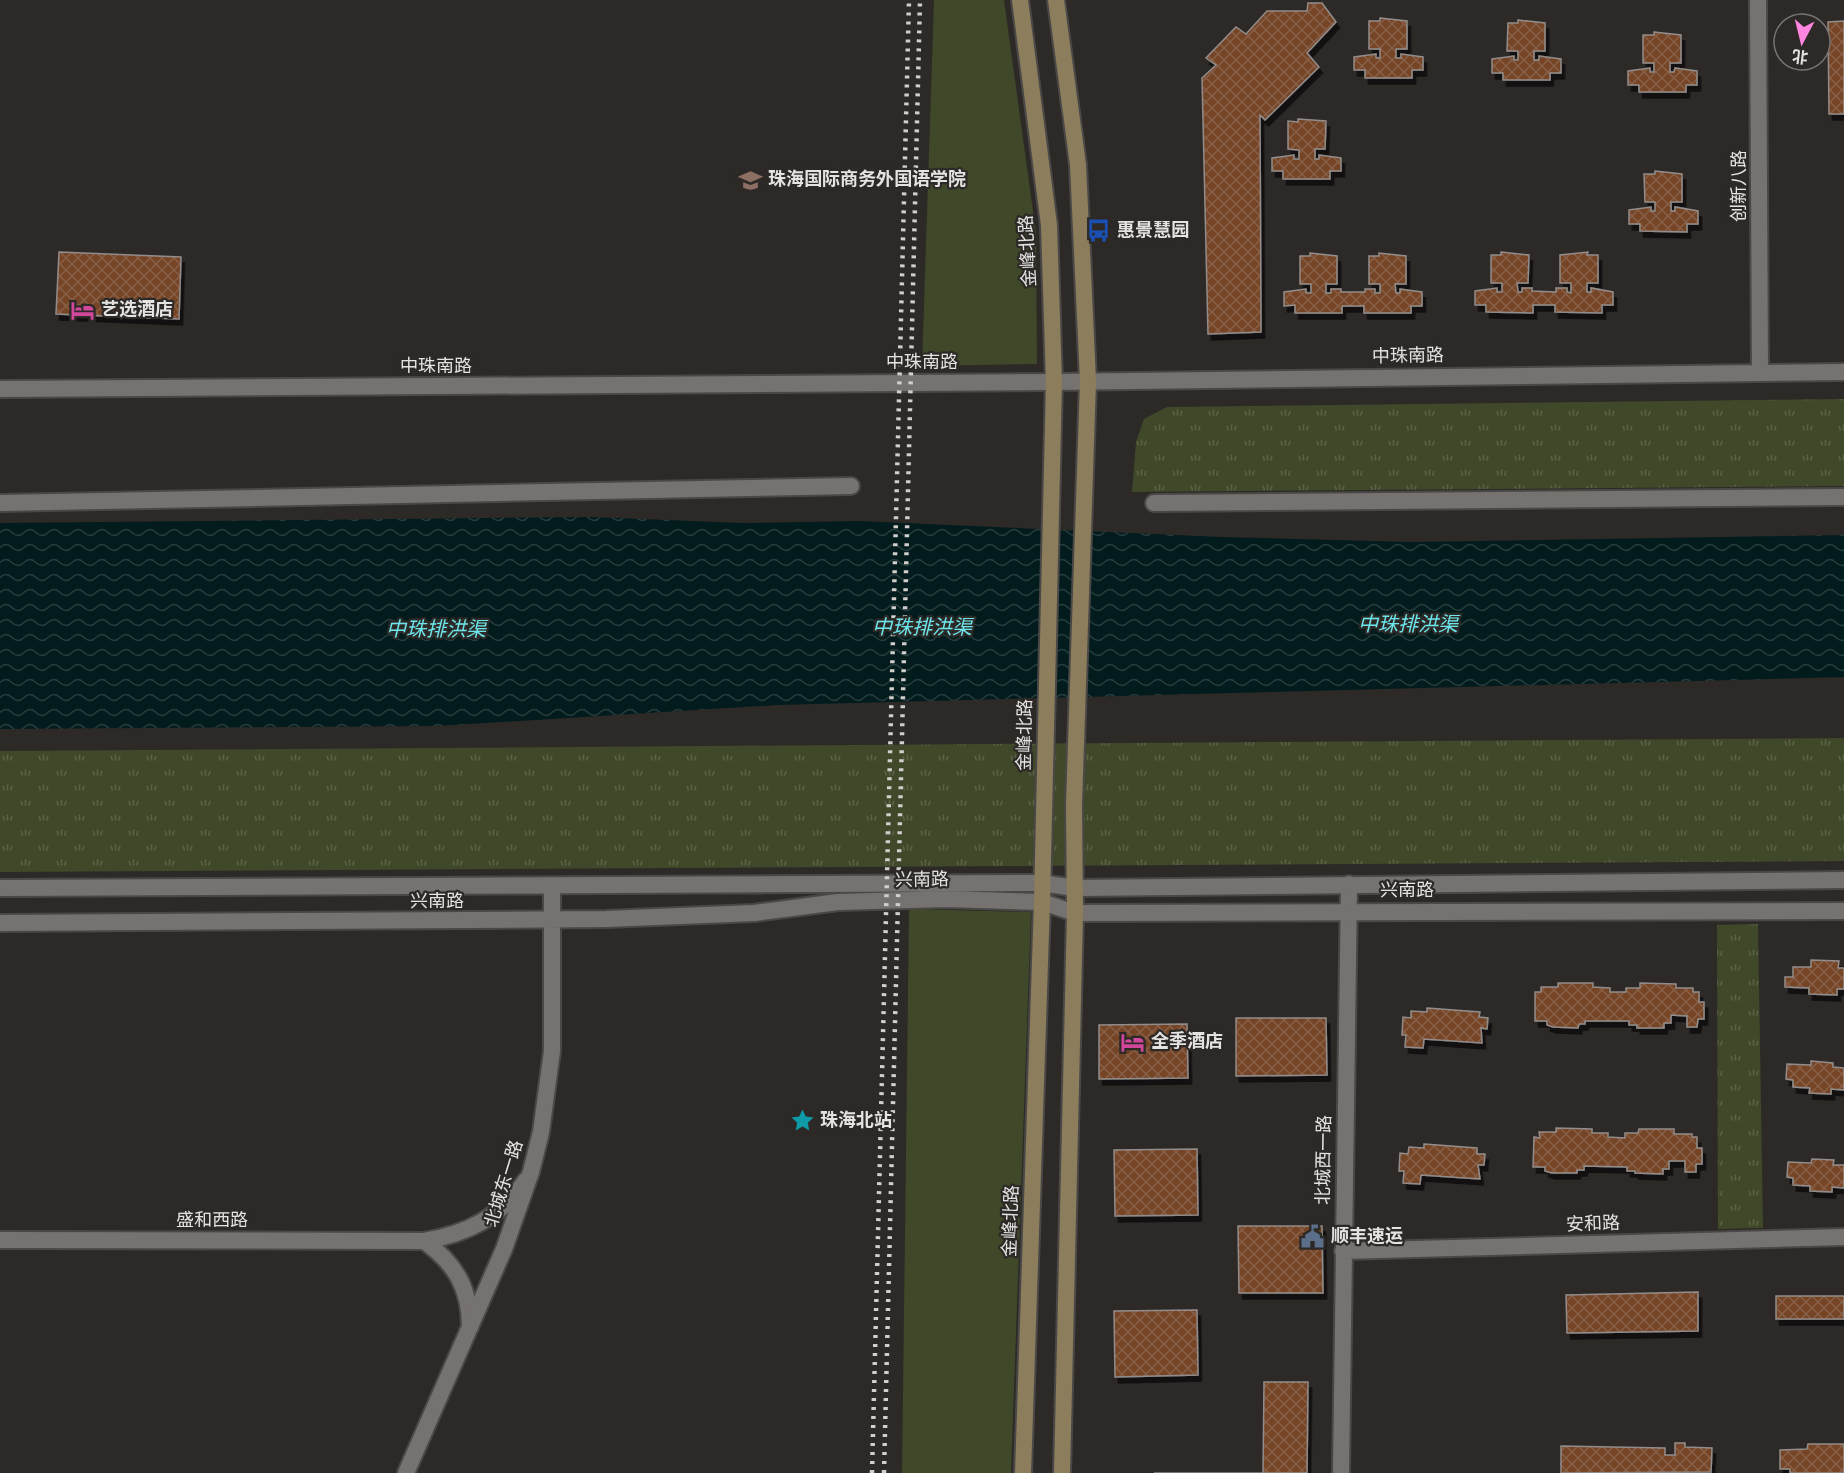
<svg xmlns="http://www.w3.org/2000/svg" width="1844" height="1473" font-family="Overpass,'Noto Sans SC',sans-serif">
<style>
.green{fill:#3f4828}
.park{fill:url(#park-tufts)}
.water{fill:url(#water-waves)}
.building{fill:url(#building-cross-hatch);stroke:#928d8b;stroke-width:1.5;filter:url(#shadow)}
.lines{fill:none;stroke-linecap:round;stroke-linejoin:round}
.minor-casing{stroke:#4a4846;stroke-width:20}
.tertiary-casing{stroke:#4a4846;stroke-width:20}
.secondary-casing{stroke:#4a4846;stroke-width:20}
.minor{stroke:#767270;stroke-width:16}
.tertiary{stroke:#767270;stroke-width:16}
.secondary{stroke:#8c7e5c;stroke-width:16}
.rail{stroke:#d1cecc;stroke-width:4.5;stroke-dasharray:3 6;stroke-linecap:butt}
.labels{text-anchor:middle;dominant-baseline:central;stroke-width:4.5;stroke-linejoin:round;paint-order:stroke}
.poi-label{font-size:18px;font-weight:bold;fill:#e5e3e1;stroke:#2c2927;text-anchor:start}
.street-label{font-size:18px;fill:#e5e3e1;stroke:#2c2927}
.water-label{font-size:20px;font-style:italic;fill:#6ce6eb;stroke:#2c2927}
</style>
<defs>
<pattern id="park-tufts" width="24" height="20" patternUnits="userSpaceOnUse" patternTransform="scale(1.5)"><rect width="24" height="20" fill="#3f4828"/><path d="M3 7l-1-3M5 7V3M7 7l1-3M15 17l-1-3M17 17v-4M19 17l1-3" fill="none" stroke="#5b6247"/></pattern>
<pattern id="water-waves" width="16" height="10" patternUnits="userSpaceOnUse" patternTransform="scale(1.5)"><rect width="16" height="10" fill="#021b1c"/><path d="M0 5q4-4 8 0t8 0" fill="none" stroke="#273c3d"/></pattern>
<pattern id="building-cross-hatch" width="8" height="8" patternUnits="userSpaceOnUse" patternTransform="scale(1.5)"><rect width="8" height="8" fill="#754428"/><path d="M0 0l8 8M0 8l8-8" fill="none" stroke="#885f47"/></pattern>
<filter id="shadow"><feDropShadow dx="3.5" dy="6" stdDeviation="0" flood-color="#0009"/></filter>
</defs>
<rect width="100%" height="100%" fill="#2c2927"/>
<path class="green" d="M934,0h70l32,233 1,131 -115,2z
M909,909l122,3 -20,561h-109z"/>
<path class="park" d="M1844,399v87l-712,6 4,-50 8,-23 23,-12z
M1844,738v123l-1844,11v-121z
M1758,924l5,304 -45,1 -1,-304z"/>
<path class="water" d="M590,517l153,6 115,-2 364,16 189,5 433,-7v142l-1067,28 -339,21 -438,3v-206z"/>
<path class="building" d="M1308,3h14l14,19 -29,31 12,14 -54,53 -5,-5 1,217 -53,2 -6,-256 14,-13 -10,-7 30,-31 10,7 21,-23h40z
M1380,18l27,3v28h-11v9h5v-4l22,3v13h-11v8h-47v-8h-11v-13l22,-3v4h4v-9h-11v-28h11z
M1518,20l27,3v28h-11v9h5v-4l22,3v14h-11v7h-47v-7h-11v-14l22,-3v4h4v-9h-11l1,-28h10z
M1844,21v93h-15l-1,-92z
M1654,32l27,3v28h-11v9h4l1,-4 22,3v14h-11v7h-47v-7h-11v-14l22,-3v4h4v-9h-11v-28h11z
M1298,119l28,2 -1,28h-10v10h4v-4l22,3v13h-11v8h-47v-8h-11v-13l22,-3v4h5v-9l-11,-1v-28l10,1z
M1655,171l27,3v28h-11v9h4v-4l23,4v13h-11v8l-47,-1v-7h-11v-14l22,-3v4h4v-9h-10l-1,-28h11z
M59,252l122,5 -2,62 -123,-5z
M1501,252l28,3 -1,28h-11l1,9h4v-4h10v3l24,1v-4h11v4l4,1v-10h-11v-28l28,-3 -1,3h11v28h-11v9h4v-4l22,4v13h-11v8l-47,-1v-7h-22v8l-47,-1v-7h-11v-14l22,-3v4h5v-9h-11v-28h10z
M1310,253l27,3v28h-11v9h5v-4h10v3h24v-3h10v4h5v-9h-11v-28h10v-3l27,3v28h-11l1,9h4v-4l22,3v14h-11v7h-47v-7h-22v7h-47v-8l-11,1v-14l22,-3v4h5v-9h-11v-28h10z
M1811,960l28,1 -1,7h6v21h-7v6l-28,-1v-6l-24,-1v-10h8v-10h18z
M1558,983h35v4l17,1v4h16v-4h14v-5l36,1v4h17v4h6v10h5v17h-6l-1,8h-10v-11l-16,-1v8h-7v5h-27v-3h-8v-4h-44v3h-6l-1,4 -25,-1 -6,-2v-4h-12v-29h6v-5h17z
M1427,1008l53,4 -1,5 9,1 -1,11 -6,-1 1,15 -58,-4 -1,9 -18,-1 1,-12h-4l1,-18 8,1v-7l16,1z
M1236,1018h90l1,57 -91,1z
M1187,1024l1,54 -89,1v-54z
M1811,1061l22,2v4l11,1v22l-13,-1v5l-22,-1 1,-5 -17,-1v-7l-7,-1 1,-15 24,1z
M1556,1128l36,1v4h16v4l17,1v-5h13l1,-4h35v5h18v3h5v11h5v16h-6v8h-11v-11h-16v8h-6v5l-28,-1v-2h-8v-4l-43,-1v4h-7v3h-25l-7,-2v-4h-12l1,-30 6,1 -1,-6h17z
M1424,1144l53,4v6h8l-1,11h-6l2,14 -59,-4 -1,9 -17,-1 1,-12h-5l1,-18 8,1 1,-7 15,1z
M1197,1149l1,66 -83,1 -1,-66z
M1812,1159l22,1 -1,5h11v23l-12,-1v5l-22,-1v-5l-17,-1v-7l-6,-1 1,-15 23,1z
M1238,1226h84l1,67h-84z
M1698,1292v39l-131,2 -1,-38z
M1776,1296h68v23h-68z
M1197,1310l1,65 -83,2 -1,-66z
M1264,1382h44l-1,91h-153h109z
M1675,1443h10v4l27,1 -1,24 -150,1v-27l104,2v7h10z
M1808,1444h36v29h-54v-4h-10v-19l27,-1z"/>
<g class="lines">
<defs>
<path id="minor" d="M0,503l851,-17
M1154,503l690,-6
M0,1240l424,1c43,-7 77,-24 102,-61
M424,1241c31,22 46,47 46,86
M1343,1251l501,-14
M1341,1473l8,-589"/>
<path id="tertiary" d="M1758,0l2,372
M0,389l1054,-7 790,-10
M0,888l1041,-5 34,5 769,-8
M0,923l606,-4 148,-6 84,-11 108,-3 96,3 33,11 769,-2
M406,1473l98,-224 27,-77 10,-40 11,-81v-165"/>
<path id="secondary" d="M1020,0l29,225 5,157 -12,520 -19,571
M1056,0l22,165 10,216 -14,424 1,108 -13,560"/>
</defs>
<use href="#minor" class="minor-casing"/>
<use href="#tertiary" class="tertiary-casing"/>
<use href="#secondary" class="secondary-casing"/>
<use href="#minor" class="minor"/>
<use href="#tertiary" class="tertiary"/>
<use href="#secondary" class="secondary"/>
<path class="rail" d="M872,1473l37,-1473
M884,1473l36,-1473"/>
</g>
<defs>
<symbol id="school-bare" viewBox="-9 -9 18 18"><path d="M0-5L7-2L0 1L-7-2ZM-4 1L0 2.5L4 1V4Q0 6-4 4Z" fill="#8d6e63" stroke="#2c2927" stroke-width="2.5" paint-order="stroke"/></symbol>
<symbol id="bus-bare" viewBox="-9 -9 18 18"><path d="M-5-6H5V4H4V6H2V4H-2V6H-4V4H-5ZM-3.5-4V0h7V-4ZM-3.5 1.2v1.5H-2V1.2ZM2 1.2v1.5H3.5V1.2Z" fill="#1a4fb4" stroke="#2c2927" stroke-width="2.5" paint-order="stroke"/></symbol>
<symbol id="hotel-bare" viewBox="-9 -9 18 18"><path d="M-6-4.5h1.5V1H6V5H4.5V3h-9V5H-6ZM-4 0a1.8 1.8 0 1 1 3.6 0ZM.5 0V-2.5h3Q6-2.5 6 0Z" fill="#d1479c" stroke="#2c2927" stroke-width="2.5" paint-order="stroke"/></symbol>
<symbol id="sight-bare" viewBox="-9 -9 18 18"><path d="M0-6L1.8-2.2L6-1.7L2.9 1.2L3.7 5.4L0 3.3L-3.7 5.4L-2.9 1.2L-6-1.7L-1.8-2.2Z" fill="#0f9aa8" stroke="#2c2927" stroke-width="2.5" paint-order="stroke"/></symbol>
<symbol id="civic-bare" viewBox="-9 -9 18 18"><path d="M-.6-6.5H3V-4.5H.6V-3L4-1V1h2V6H-6V1h2V-1L-.6-3ZM-1.2 2.5V6h2.4V2.5Z" fill="#5c6f8a" stroke="#2c2927" stroke-width="2.5" paint-order="stroke"/></symbol>
</defs>
<g fill-rule="evenodd">
<use href="#school-bare" x="734" y="164" width="33" height="33"/>
<use href="#bus-bare" x="1082" y="214" width="33" height="33"/>
<use href="#hotel-bare" x="66" y="294" width="33" height="33"/>
<use href="#hotel-bare" x="1116" y="1026" width="33" height="33"/>
<use href="#sight-bare" x="786" y="1104" width="33" height="33"/>
<use href="#civic-bare" x="1296" y="1220" width="33" height="33"/>
</g>
<g class="labels">
<g class="poi-label">
<text x="768" y="180">珠海国际商务外国语学院</text>
<text x="1117" y="231">惠景慧园</text>
<text x="101" y="310">艺选酒店</text>
<text x="1151" y="1042">全季酒店</text>
<text x="820" y="1121">珠海北站</text>
<text x="1331" y="1237">顺丰速运</text>
</g>
<g class="street-label">
<text transform="translate(1740 186) rotate(-90)">创新八路</text>
<text transform="translate(1029 251) rotate(-93)">金峰北路</text>
<text transform="translate(1408 357) rotate(-1)">中珠南路</text>
<text x="922" y="363">中珠南路</text>
<text x="436" y="367">中珠南路</text>
<text transform="translate(1026 735) rotate(-89)">金峰北路</text>
<text transform="translate(922 881) rotate(-1)">兴南路</text>
<text x="1407" y="891">兴南路</text>
<text x="437" y="902">兴南路</text>
<text transform="translate(1325 1160) rotate(-89)">北城西一路</text>
<text transform="translate(505 1184) rotate(-73)">北城东一路</text>
<text x="212" y="1221">盛和西路</text>
<text transform="translate(1012 1221) rotate(-88)">金峰北路</text>
<text transform="translate(1593 1225) rotate(-2)">安和路</text>
</g>
<g class="water-label">
<text x="1408" y="626">中珠排洪渠</text>
<text x="922" y="629">中珠排洪渠</text>
<text x="436" y="631">中珠排洪渠</text>
</g>
</g>
<g transform="translate(1802 42) rotate(187)"><circle r="28" fill="#2c2927" stroke="#767371" stroke-width="1.5"/>
<path d="M0-4.5L10 22L0 15L-10 22Z" fill="#fe85e0"/>
<text y="-9" font-size="16" font-weight="bold" text-anchor="middle" fill="#e5e3e1">北</text>
</g>
</svg>
